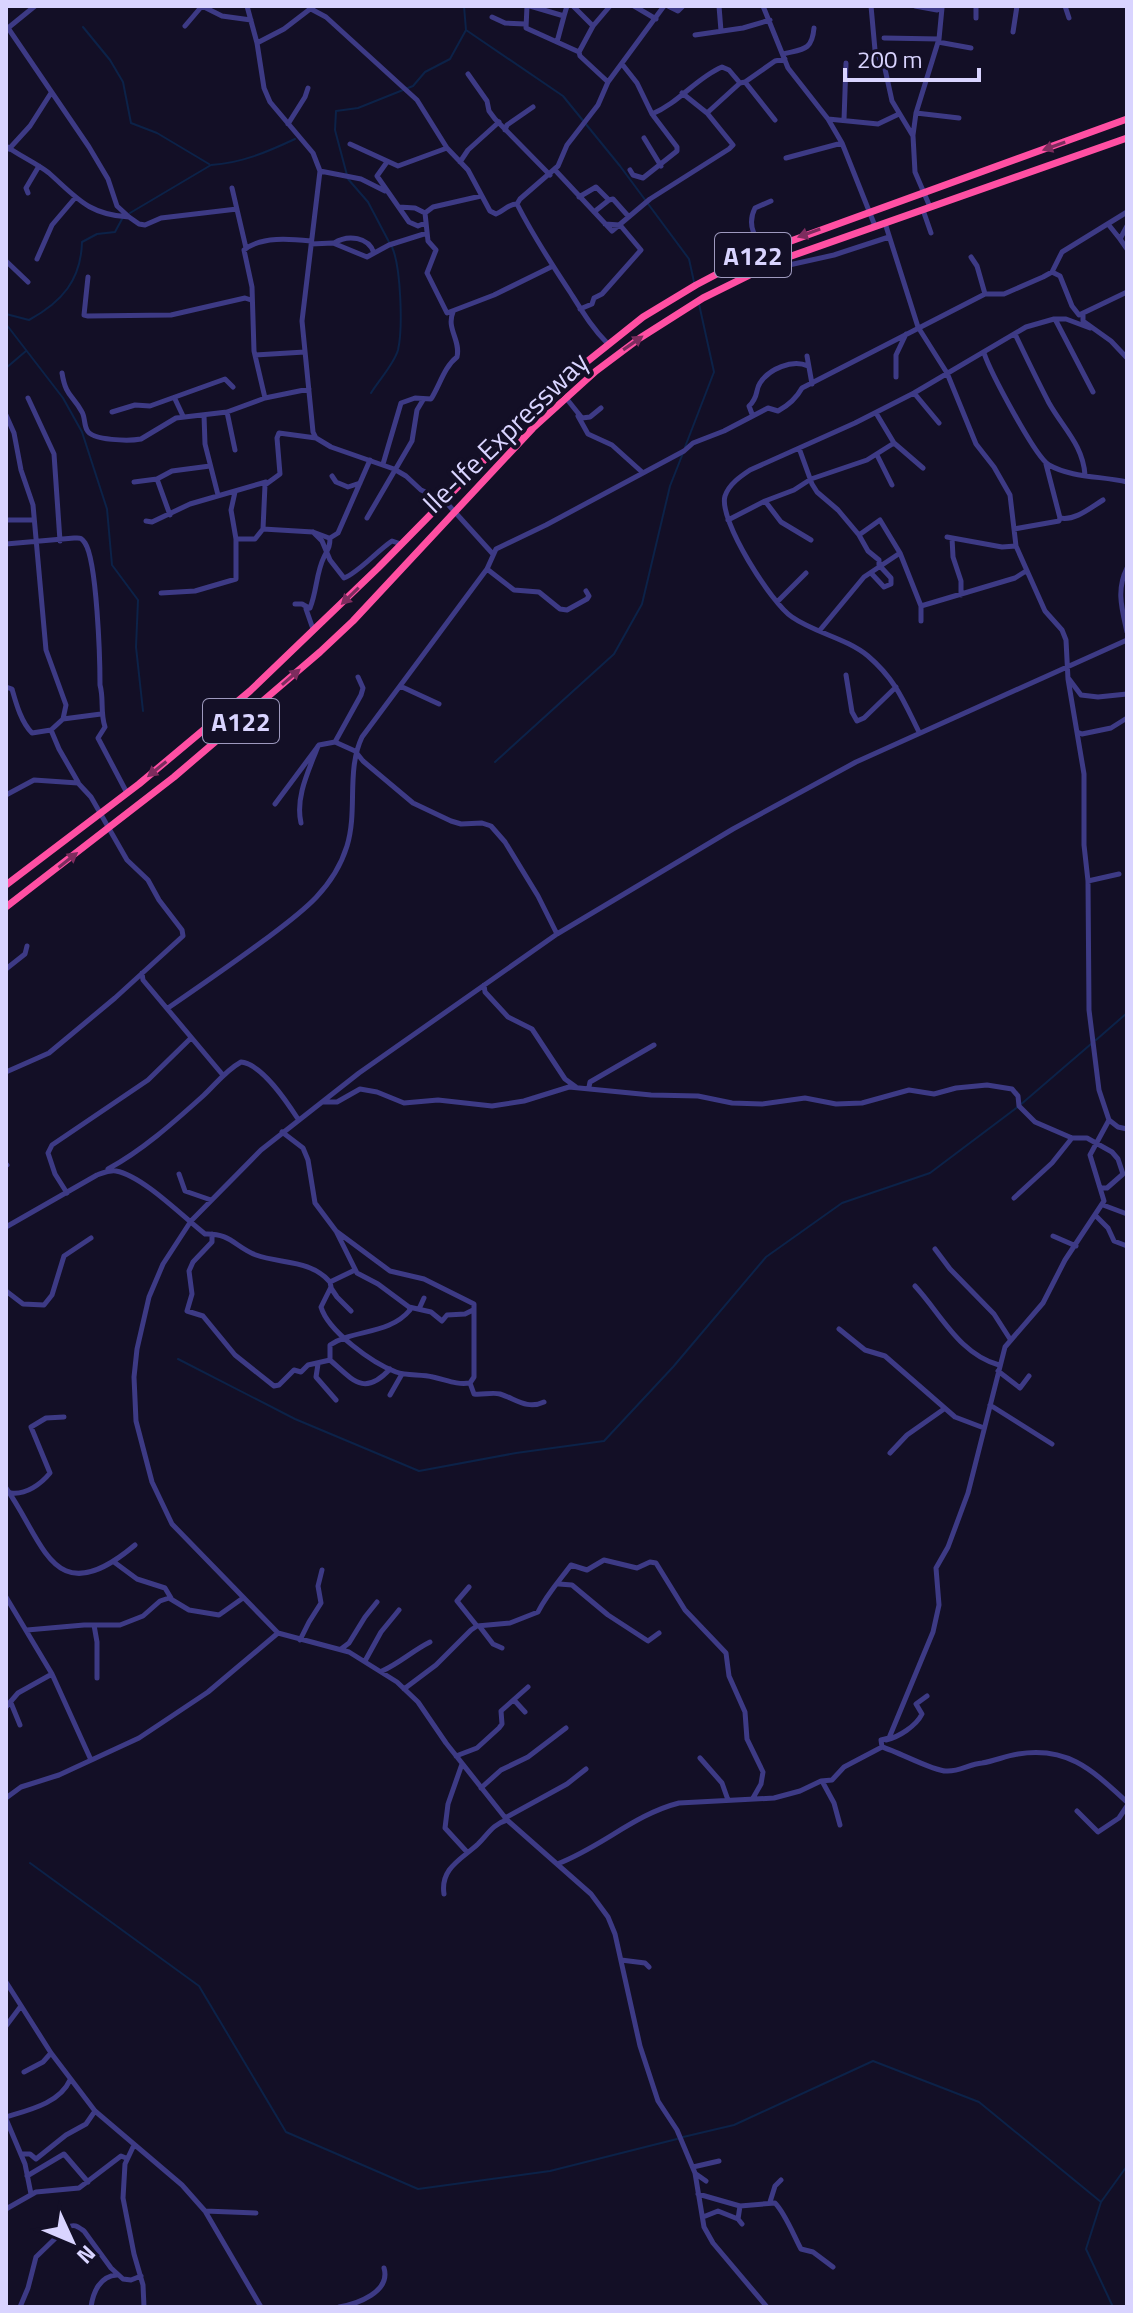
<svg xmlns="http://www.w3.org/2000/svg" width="1133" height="2313" font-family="'Titillium Web',sans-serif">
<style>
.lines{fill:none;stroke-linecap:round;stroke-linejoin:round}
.stream{stroke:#0c2248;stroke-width:2}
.minor{stroke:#3d3a85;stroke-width:5}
.highway{stroke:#ff4fa3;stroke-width:7}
.oneway{fill:#7d2c5e}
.labels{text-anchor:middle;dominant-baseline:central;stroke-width:8;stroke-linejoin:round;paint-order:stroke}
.shield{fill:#130f26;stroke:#9e99be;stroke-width:2}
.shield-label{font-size:26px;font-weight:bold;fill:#d9d4ff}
.street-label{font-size:28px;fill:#d9d4ff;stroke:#130f26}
</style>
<rect width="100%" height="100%" fill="#130f26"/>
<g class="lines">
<path class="stream" d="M83,27l27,33 13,22 8,41 26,10 52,31
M466,30l97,66 57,70 69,93 5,23
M130,213l81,-48c31,-2 56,-13 84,-26
M389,242l-21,-40 -20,-23 -13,-49 1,-19 22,-3 55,-22 12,-14 25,-13 16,-29 -2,-24
M6,314l23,6c33,-18 52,-40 53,-78l15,-8 18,-2 7,-13
M6,324l57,74 19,34 25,77 5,56 26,35 -2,47 7,64
M6,368l20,-17
M371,393c8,-13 23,-29 27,-43 5,-22 3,-83 -6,-103
M685,447l29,-75 -15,-68
M495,762l119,-108 28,-50 28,-118 13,-33
M1096,1040l31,-27
M178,1359l117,60 124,52 97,-18 88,-12 69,-74 93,-110 76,-54 88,-30 89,-67 72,-62
M30,1863l169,123 87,146 132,57 132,-18 127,-32
M683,2137l51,-12 139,-64 106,41 122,100
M1113,2307l-27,-58 15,-47 26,-36"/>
<path class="minor" d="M35,6l-27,22 81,119 19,32 9,27 12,11 10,7 6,1 16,-7 76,-9
M247,6l10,37 7,45 6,14 43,51 7,18 -18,150 11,111 3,6 15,9 63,22 12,7 15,14 23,10 48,53
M527,6l-1,22 53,24
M530,6l34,10 3,-10
M573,6l20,20
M634,6l22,13
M668,6l10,5 5,-5
M719,6l2,25
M763,6l25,62 40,51 14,24 33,83
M871,6l4,44 10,19 7,32 21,35 2,36 15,35
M915,6l22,4 5,-3
M976,6v12
M1065,6l4,12
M311,9l15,8 91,83 30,48
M492,17l13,6 20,1
M185,26l17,-20 20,10 29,4
M1013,32l4,-26
M695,35l48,-7 27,-8
M884,38l55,1
M557,42l7,-26
M938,42l33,6
M257,43l27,-14 30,-23
M783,54c20,-5 29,-3 31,-26
M622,64l15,19 15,31 25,33v4l-34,27 -10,-3 -3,-5
M468,74l19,27 2,10 6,8 55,56
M608,82l-28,-26 -1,-4 14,-26 17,-20
M745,82l30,38
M682,93l25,20
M916,113l43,5
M652,114c27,-11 44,-36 70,-47l7,3 11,13
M828,119l50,5 21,-10
M844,120l2,-57
M288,124l17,-27 3,-9
M505,130l2,-5 26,-18
M913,135l3,-22 23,-74 3,-31
M644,138l17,28
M350,144l48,22 49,-18 21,22 22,41 6,3c8,-3 12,-10 21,-10l3,-5 38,-33 9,-21 31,-40 10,-23 56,-76
M6,146c14,10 30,17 43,27 28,25 40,42 80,44
M9,149l21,-23 21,-33
M786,158l56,-15
M387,162l-10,14 32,46 9,4 7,-3
M460,162l8,-12 31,-28
M555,170l57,61 38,-32 79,-50 4,-4 -26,-32 33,-30 5,-1 30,-21 10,-2
M320,171l41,8 24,12
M232,188l14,60
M28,193l-2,-5 13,-22
M579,197l17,-10 13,13 4,-1 16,18
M771,201l-16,7c-13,26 13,46 34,57l45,-10 55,-18
M517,204c16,32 34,59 53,88 12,19 22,36 38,52
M399,207l16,1 10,5
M923,210l8,23
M594,212l15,-12
M425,213l3,28 8,9 -9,23 20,40 47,-18 57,-28
M425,213l8,-6 48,-11
M1108,224l12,15 7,-13
M1120,239l7,10
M334,243c14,-9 35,-6 40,10
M311,244l22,-1 34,14 22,-12 38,-12
M971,257l6,9 8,28
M37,259l15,-34 23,-27
M6,261l22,21
M1052,272l8,4 12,30 7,9 48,-23
M88,277l-4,38 4,1 83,-1 74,-17 6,2
M580,309l12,-5 2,-6 8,-4 39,-44 -21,-25 -15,-1
M1083,314v7l28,20 16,17
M1055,319l38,73
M1015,334c11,23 22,46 34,69 14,25 34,42 36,72
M984,353c6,18 51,104 65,112 23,13 53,11 78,17
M255,355l50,-3
M807,356l5,28
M62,373c4,24 10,21 20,39 3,5 2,13 5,18 5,11 43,11 54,9l35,-21 51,-6 38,-14 44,-9
M896,377v-22l10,-21
M914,393l25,30
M28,398l26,56 6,87
M265,398l-11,-47 -2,-64 -8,-37c17,-14 47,-11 67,-9
M566,398l16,20 8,-1 11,-9
M175,399l8,17
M112,412l23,-7 15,1 75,-27 8,8
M227,412l8,38
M876,413l18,30 29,25
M752,414l-3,-8c10,-9 6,-16 11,-23 9,-14 32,-24 48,-17
M6,415l8,18 7,37 12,35 13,145 20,55 -3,14 -12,11 -19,3c-11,-11 -16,-30 -20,-44l-6,-2
M204,415l1,29 13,51
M578,416l10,18 24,11 30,27
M799,448l13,36 5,8 21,18 21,25 9,16 11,9v5l12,13v6l-7,3 -13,-14
M877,455l15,30
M383,464l18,-61 14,-5 16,1c9,-14 13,-32 26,-42 4,-17 -11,-28 -4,-45
M1046,464l14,54
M332,476l4,6 12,5 12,-4
M157,479l15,-8 38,-5
M134,482l23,-3 13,36
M765,501l29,-11 17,-11 56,-19 27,-17
M367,518l45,-77 5,-31 6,-10
M6,520h28
M728,520l37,-19 16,21 30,18
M146,521l6,1 38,-18 76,-22
M263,529l50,3 16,6
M1014,529l45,-8 1,-3c15,3 30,-10 43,-18
M313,532l9,9 8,19 14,18c14,-5 33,-27 48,-37l9,3
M947,537l55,10 14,-1
M952,538l1,19 8,24v14
M236,539h19l8,-10 2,-44 15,-11 -3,-36 2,-5 37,5
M6,544l68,-6c6,0 7,-1 11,5 12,18 15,116 15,142 4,14 0,27 5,42l-7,11 29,55
M900,553l21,53v15
M1127,568c-11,22 -5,41 0,64
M487,569l27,21 25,2 21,17 7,1 20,-11 2,-3 -3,-5
M161,593l34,-2 41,-12v-40l-5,-29 4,-18
M777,602l29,-29
M295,604h7l7,4
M921,606l94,-28 11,-7
M313,629l-7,-20 4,-1c7,-17 6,-35 14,-51 4,-8 6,-10 6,-19l8,-5 32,-73
M820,630l44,-53 36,-24 -20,-33 -21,15
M846,675l6,37 5,9 7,-3 32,-31
M1069,679l12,16 17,2 29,-3
M400,686l39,18
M63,719l38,-5
M51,730l8,19 19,33
M919,732c-15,-30 -23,-52 -51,-76 -22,-18 -53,-23 -76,-39 -20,-13 -74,-97 -67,-121 4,-12 16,-20 25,-26l105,-47 59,-30 112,-66 28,-8h12l24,9
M1077,732l5,2 29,-6 16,-10
M335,742l26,-47 2,-7 -5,-11
M6,795l28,-15 44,3 13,14 36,63 21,20 11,20 23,30 1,6 -68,62 -66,55 -43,19
M275,804l44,-59 16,-3 20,9 8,10 50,42 38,18 10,3 21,-1 9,3 14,16 33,54 19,38
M301,823c-6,-26 8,-53 17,-77
M1088,881l31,-7
M6,969l19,-15 2,-8
M142,973l1,7 79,94
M484,985l1,7 23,25 24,12 33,50 11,8
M168,1008c32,-22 64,-44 95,-67 36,-27 70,-50 84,-95 11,-36 -1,-75 15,-109l125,-168 9,-20 50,-24 138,-74 9,-8 31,-12 44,-23 10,3c11,-6 18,-12 24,-23l183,-94h19l39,-17 9,-5 10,-20 65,-40
M589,1087l1,-5 64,-37
M322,1102h15l23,-13 17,3 27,11 34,-3 54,6 32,-5 45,-14 82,8 47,1 34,7 30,1 43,-6 31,6 26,-1 47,-13 25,4 22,-6 31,-3 25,4 6,7 1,10 16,16 37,16h15l25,14 6,7 5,15
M1109,1120l9,7 9,2
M282,1132l21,16 5,12 7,43 21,28 21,42 21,11 31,23 22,5 11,9 5,-6 18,-1 8,-4
M6,1164l1,1
M108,1169c35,-19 66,-47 95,-73 13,-12 22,-25 38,-34 21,2 46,40 57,57
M179,1174l6,17 26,9
M1102,1188h5l16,-14
M67,1193l-12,-19 -7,-21 4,-8 96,-65 43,-42
M1014,1198l38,-35 20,-25
M1103,1205l24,9
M1096,1216l12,12 6,13 13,5
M6,1227l91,-52c6,-2 11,-5 19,-4 27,5 67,46 89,63 26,-1 30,13 51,21 24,9 54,4 74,27
M336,1231l54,40 34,8 50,25v73l-4,6 4,11c8,1 19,-2 26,0 16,5 27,16 44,8
M212,1234v8l-19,20 -4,9 3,23 -5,17 16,5 32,39 39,31 5,-1 15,-15 7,2 7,-7 22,-5v-15c24,-16 59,-10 80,-35l-1,-3
M1053,1236l23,10
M935,1249l15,20 44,45 16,25
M355,1270l-25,12 1,5 -10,20c7,24 51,56 75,65 11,4 25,2 37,5 14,3 23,8 37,6
M915,1286c26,28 44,68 84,79
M331,1288l6,9 14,14
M6,1291l17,13 21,1 8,-10 12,-39 27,-18
M419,1309l5,-11
M839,1329l26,21 20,6 70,61 29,11
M330,1360c23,20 34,37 60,9
M318,1364l-2,13 20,23
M998,1371l22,17 9,-12
M390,1395l12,-21
M990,1405l62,39
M890,1453l17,-18 37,-26
M6,1488c39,55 47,126 129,57
M11,1493c15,2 30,-9 39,-20l-19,-46 15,-9 18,-1
M114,1562l23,17 28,9 6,10
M559,1584l13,1 36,30 40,26 11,-8
M469,1587l-12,14 20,25
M6,1597l46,77 39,86
M94,1625l3,17v36
M480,1627l13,17 9,4
M27,1630l57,-5h36l23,-9 17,-15 9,-3 20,12 30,5 24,-17
M300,1640l9,-18 12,-19 -3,-17 4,-16
M341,1649l8,-6 16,-26 12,-15
M365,1661l16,-29 18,-22
M382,1671c18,-8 30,-20 48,-29
M404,1689l32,-24 35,-35 6,-4 33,-3 28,-11c9,-18 22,-32 33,-47l16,5 17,-10 33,8 13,-6 6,1 29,47 41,43 3,23 16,36 2,27 16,33 -2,12 -8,14
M514,1700l11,12
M11,1703l9,22
M6,1707l12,-14 34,-19
M886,1740c13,-3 30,-14 36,-26l-6,-10 11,-8
M882,1747c17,5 51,24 64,24 13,1 23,-7 36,-8 13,-2 23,-7 36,-9 50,-8 74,16 109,48
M456,1756l21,-8 22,-20 3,-4 -1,-13 27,-24
M700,1758l22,25 6,17
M462,1764l-14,40 -3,24 22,24
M822,1781l12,22 6,22
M481,1788l20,-18 27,-13 38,-29
M6,1798l15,-11 38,-12 80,-37 69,-46 70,-59
M1077,1811l21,21 21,-14 8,-12
M505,1818l62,-34 19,-15
M557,1864c43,-16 78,-50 122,-61l95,-5 26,-7 21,-10 11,-1 12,-13 38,-20 -1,-7 8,-2 44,-106 6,-27 -3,-37 12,-21 20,-54 37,-146 38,-44 22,-43 39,-59 -14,-46 19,-35 -10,-30 -10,-80 -1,-129 -4,-36v-71l-16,-95 -2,-39 -4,-10 -17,-19 -29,-65 -6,-51 -16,-28 -18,-23 -29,-71 -29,-46 -33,-104
M444,1894c-4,-26 18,-35 34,-50 10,-10 15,-20 29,-24
M621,1960l24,3 4,4
M6,1982l45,71 44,58 87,74 23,26 56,96
M6,2026l15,-20
M24,2072l19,-10 8,-9
M6,2117c23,-7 54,-14 64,-37
M6,2119l19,45 6,30
M134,2145l-9,19 -2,34 11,56 9,31 1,22
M21,2154h9l6,5 30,-24 20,-11 9,-13
M693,2167l26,-6
M696,2174l10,7
M27,2176l37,-22 24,28
M698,2194l42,12 35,-3c10,10 19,33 26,46l12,3 20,15
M770,2202l5,-16 6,-6
M740,2206l-2,13 4,5
M6,2209l30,-17 43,-4 42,-32 5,2
M205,2211l51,2
M703,2217l15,-6 20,8
M20,2307l8,-19 8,-31 31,-30c8,-3 10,-1 17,4l27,37 12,11 8,1 10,-4
M91,2307c2,-15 9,-31 26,-32
M339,2307c18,-3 52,-15 45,-39
M767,2307l-54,-64 -9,-16 -9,-54 -18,-43 -19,-29 -18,-55 -25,-112 -7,-17 -17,-23 -84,-74 -61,-77 -28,-41 -21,-20 -48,-30 -71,-19 -106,-109 -20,-42 -16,-61 -2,-44 3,-28 12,-52 14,-33 28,-43 70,-71 98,-77 198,-139 176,-105 123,-67 271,-122"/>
<path class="highway" d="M6,885l133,-101 111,-93 128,-123 181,-184 84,-67 53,-32 59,-31 372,-135
M6,907l168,-130 146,-125 33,-31 180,-193 63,-57 44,-33 63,-40 77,-38 347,-122"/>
</g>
<defs><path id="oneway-solid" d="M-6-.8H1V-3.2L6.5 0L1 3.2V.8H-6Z" transform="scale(2)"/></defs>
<g class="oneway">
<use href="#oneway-solid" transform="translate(1054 146) rotate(160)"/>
<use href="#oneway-solid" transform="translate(809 233) rotate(160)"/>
<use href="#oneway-solid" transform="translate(633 343) rotate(-35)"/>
<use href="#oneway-solid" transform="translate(350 596) rotate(136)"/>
<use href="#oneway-solid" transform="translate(291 677) rotate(-41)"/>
<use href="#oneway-solid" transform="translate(157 769) rotate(141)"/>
<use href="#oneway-solid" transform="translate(68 860) rotate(-38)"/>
</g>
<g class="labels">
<g class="shield">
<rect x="715" y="233" width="76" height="44" rx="6"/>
<rect x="203" y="699" width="76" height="44" rx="6"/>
</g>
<g class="shield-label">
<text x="753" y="255">A122</text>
<text x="241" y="721">A122</text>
</g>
<g class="street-label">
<text transform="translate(505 432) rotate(-44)">Ile-Ife Expressway</text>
</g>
</g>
<rect width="1133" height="2313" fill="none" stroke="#d9d4ff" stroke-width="16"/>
<g transform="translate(72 2241) rotate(134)" stroke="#130f26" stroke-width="6" paint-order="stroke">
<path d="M0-6L14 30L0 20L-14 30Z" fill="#d9d4ff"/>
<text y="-12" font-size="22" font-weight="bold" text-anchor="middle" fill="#d9d4ff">N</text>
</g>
<path d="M845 68v12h134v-12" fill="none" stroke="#d9d4ff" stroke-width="4"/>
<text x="857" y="68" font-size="24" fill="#d9d4ff" stroke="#130f26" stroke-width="6" paint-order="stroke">200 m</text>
</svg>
